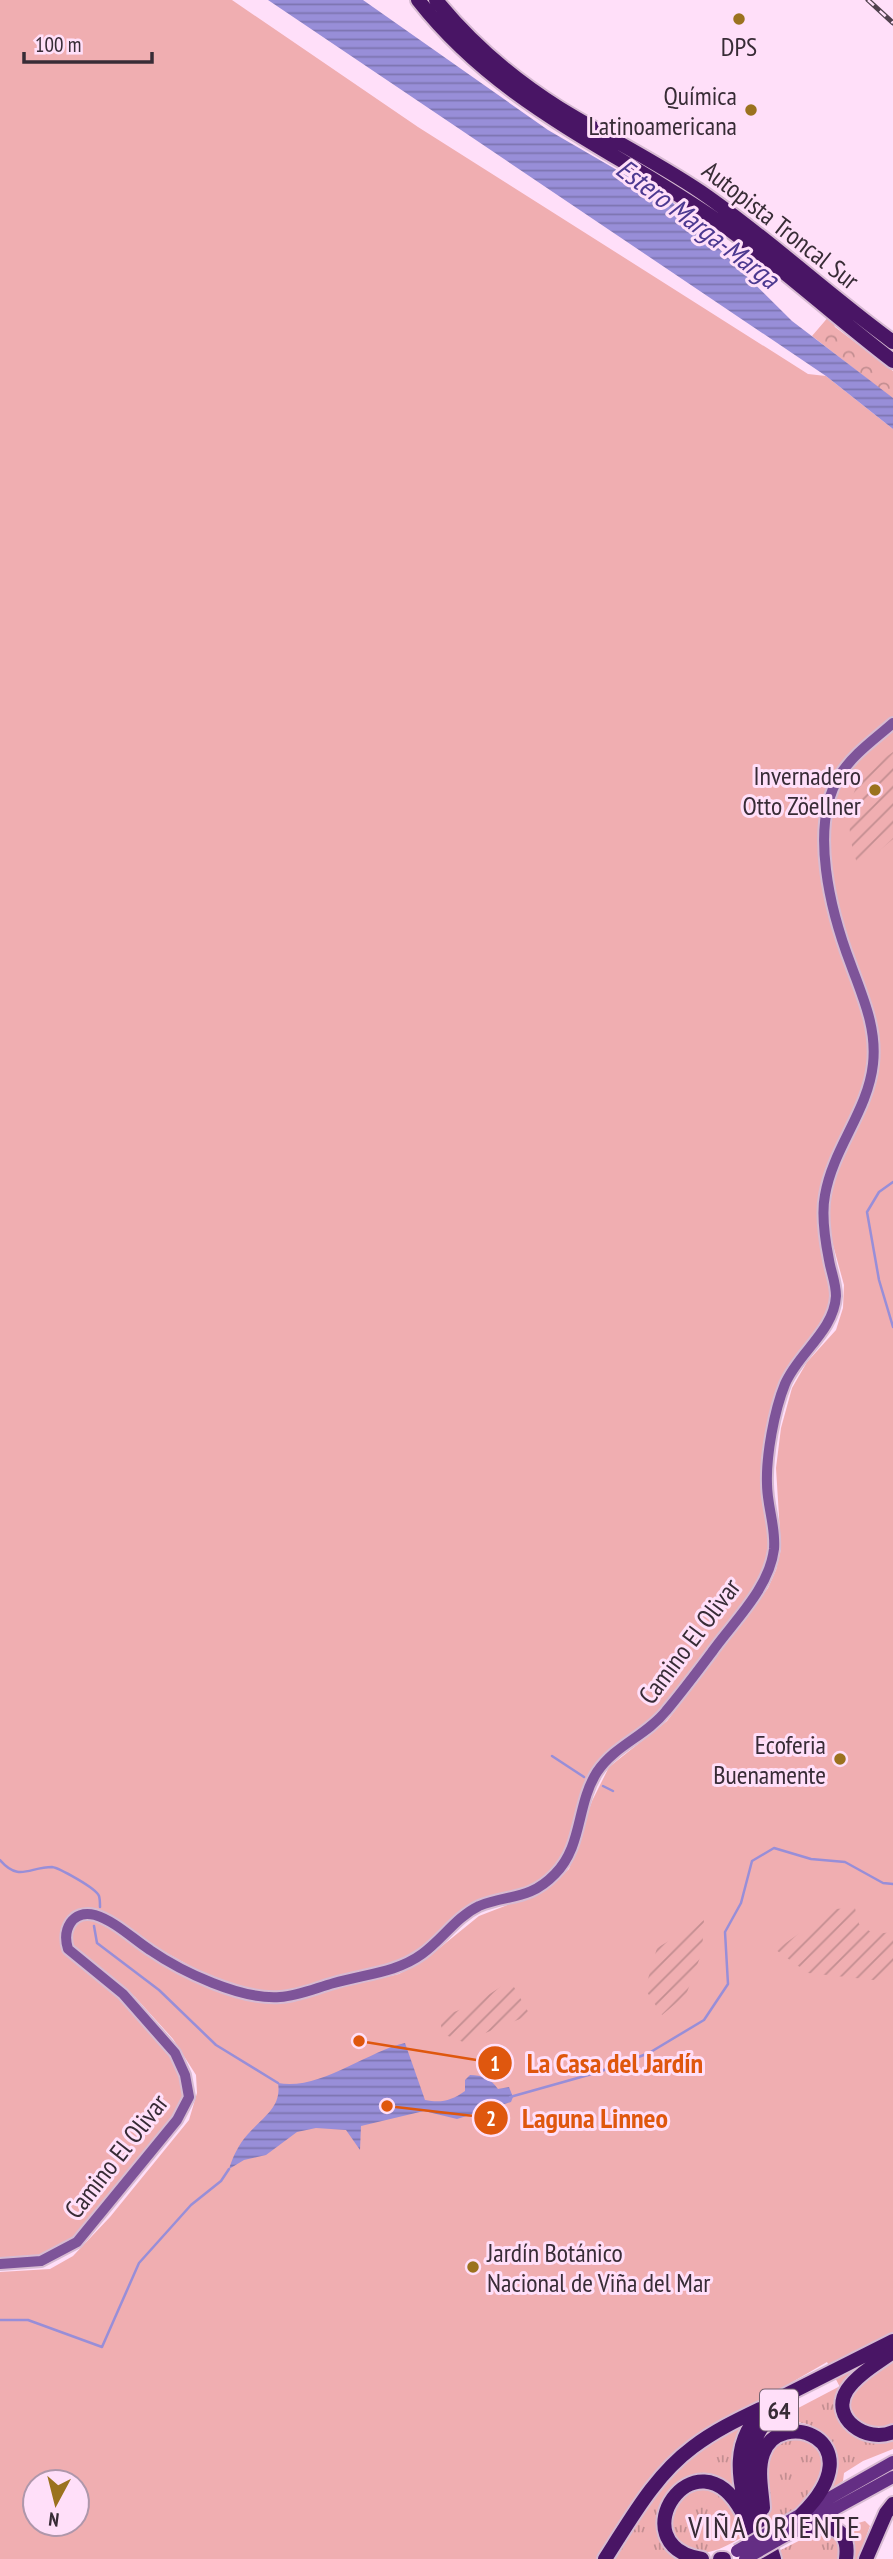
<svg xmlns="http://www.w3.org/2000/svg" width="893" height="2559" font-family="'PT Sans Narrow',sans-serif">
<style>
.grass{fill:url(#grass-tufts)}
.forest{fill:url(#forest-crowns)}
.park{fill:#f0aeb1;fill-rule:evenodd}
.garden{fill:url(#garden-furrows)}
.water{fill:url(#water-rules)}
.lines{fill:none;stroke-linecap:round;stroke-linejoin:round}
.stream{stroke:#988ed8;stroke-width:2.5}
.secondary-casing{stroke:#d7bbd2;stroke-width:14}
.primary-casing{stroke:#d7bbd2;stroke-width:16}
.highway-casing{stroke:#d7bbd2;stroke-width:18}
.secondary{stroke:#7e5499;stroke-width:10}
.primary{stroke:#642e84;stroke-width:12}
.highway{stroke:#491565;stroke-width:14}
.rail-casing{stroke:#51424e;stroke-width:5}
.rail{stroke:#ffdff9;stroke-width:2.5;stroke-dasharray:8;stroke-linecap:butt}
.primary-bridge-casing{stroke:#d7bbd2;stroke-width:16;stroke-linecap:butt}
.primary-bridge{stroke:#642e84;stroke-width:12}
.poi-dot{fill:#9b721f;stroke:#ffdff9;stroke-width:2.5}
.labels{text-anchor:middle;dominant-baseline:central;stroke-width:6;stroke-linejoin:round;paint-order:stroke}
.shield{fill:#ffdff9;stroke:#746270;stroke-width:2}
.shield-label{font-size:24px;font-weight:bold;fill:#382c36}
.poi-label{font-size:26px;fill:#382c36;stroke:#ffdff9;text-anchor:end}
.street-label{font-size:26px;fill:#382c36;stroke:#ffdff9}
.water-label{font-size:28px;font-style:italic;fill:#4c3990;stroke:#ffdff9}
.quarter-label{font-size:30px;letter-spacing:2px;fill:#382c36;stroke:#ffdff9}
.leader{fill:none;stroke:#df570e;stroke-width:2.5}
.callout-dot{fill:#df570e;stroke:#ffdff9;stroke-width:2.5}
.mark-label{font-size:21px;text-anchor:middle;font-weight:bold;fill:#fff}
.callout-label{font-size:28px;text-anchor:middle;font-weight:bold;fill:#df570e;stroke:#ffdff9;stroke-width:6;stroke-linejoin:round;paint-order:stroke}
</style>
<defs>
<pattern id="grass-tufts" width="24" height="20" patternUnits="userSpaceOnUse" patternTransform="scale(1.75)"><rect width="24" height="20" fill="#f0aeb1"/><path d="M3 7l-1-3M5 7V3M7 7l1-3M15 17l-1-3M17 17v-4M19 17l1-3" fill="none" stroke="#c38e91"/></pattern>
<pattern id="forest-crowns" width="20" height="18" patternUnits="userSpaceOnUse" patternTransform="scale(1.75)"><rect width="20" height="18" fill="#f0aeb1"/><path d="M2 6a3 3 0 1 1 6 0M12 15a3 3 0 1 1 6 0" fill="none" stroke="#c38e91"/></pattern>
<pattern id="garden-furrows" width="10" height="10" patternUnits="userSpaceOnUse" patternTransform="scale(1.75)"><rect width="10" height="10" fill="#f0aeb1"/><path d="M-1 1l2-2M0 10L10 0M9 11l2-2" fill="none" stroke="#c38e91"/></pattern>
<pattern id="water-rules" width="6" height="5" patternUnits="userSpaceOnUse" patternTransform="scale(1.75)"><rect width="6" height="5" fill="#988ed8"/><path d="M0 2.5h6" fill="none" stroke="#7d74b0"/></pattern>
</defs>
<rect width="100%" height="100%" fill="#ffdff9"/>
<path class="grass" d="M844,2384l3,45c14,13 28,15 46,9v11l-30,12 -19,12 -1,8 -13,9c25,-41 -24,-88 -59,-59 -8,7 -11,20 -14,30l5,-21 21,-24z
M748,2419c-13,29 -17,43 -11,74l-10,-8 -44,-3 -11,8 -10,12 -5,16 5,17 24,24h-74l42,-66 33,-35z
M783,2438c27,1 31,0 43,26l-18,40 -40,20 -6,-46 12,-36z
M702,2488c28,8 34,22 44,47 -18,10 -39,24 -60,15 -7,-4 -14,-15 -19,-22l8,-29 17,-10z
M865,2521l5,5 -12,33h-5c3,-10 -3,-23 -8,-32z
M818,2531l20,6 3,22h-59l-3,-8z"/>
<path class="forest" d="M830,315l5,12 58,44v28l-81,-63z"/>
<path class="park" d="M0,0h232l186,127 390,247 18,2 67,53v288l-29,26 -37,54 -4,74 46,150v54l-46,116 11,105 -12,31 -26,33 -24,69 -1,115 -7,31 -95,130 -68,57 -26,68 -16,32 -14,16 -12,8 -35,11 -68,48 -34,19 -103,27 -23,2 -25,-5 -42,-15 -58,-32 -40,-29 -13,-2 -17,3 -12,30c30,26 123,109 122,149 0,4 -2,11 -4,15l-96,121 -31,23 -24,8 -30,1z
M893,727v1702l-10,4 -25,-11 -31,-60 -130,75 -46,41 -55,81h-596v-287l50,-3 23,-13 37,-39 79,-97 8,-27 -1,-18 -23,-36 -38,-42 -62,-48c-4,-15 -1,-21 9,-33l14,3 71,48 55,25 43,11 27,-1 50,-15 57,-13 27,-15 53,-43 65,-25 25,-22 23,-68 17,-34 58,-46 101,-133 8,-18 5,-21 -5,-81 5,-40 11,-40 15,-26 29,-32 7,-22 1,-23 -14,-51v-49l48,-132 -35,-113 -13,-74 -1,-59 13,-32zM35,2482h42v42h-42z"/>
<path class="garden" d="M893,752v87l-34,29c-13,-31 -16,-75 11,-100 6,-6 16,-11 23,-16z
M855,1908l4,16 15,10 19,-2v41l-19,7 -66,-7 -32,-23 57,-41z
M704,1920l-2,32 -16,43 -24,20 -17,-26 12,-41z
M510,1980l20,35 -67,27 -20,-8 -4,-17c28,-8 48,-20 71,-37z"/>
<path class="water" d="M268,0h95l185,130 124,72 120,119 101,77v31l-67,-53z
M405,2043l20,57c16,3 26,1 40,-9v-11l5,-5c12,0 21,4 28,14l11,-2 4,10 -2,5 -54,17 -33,-8 -63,15 -1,24 -14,-20 -30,-2 -19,4 -31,23 -22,5 -15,9c4,-13 10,-25 19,-35 15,-17 34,-27 30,-51 41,8 88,-31 127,-40z"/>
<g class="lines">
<path class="stream" d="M893,1182l-14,10 -12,20 12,68 14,47
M552,1756l32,21
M603,1786l10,5
M0,1860c19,22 29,7 52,7 7,1 44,21 47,29 1,3 1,7 1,11
M94,1926l3,17 62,47 57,55 62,38
M510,2097l89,-25 50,-19 55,-33 24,-36 -3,-52 16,-29 11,-42 22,-13 37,11 34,3 38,21 10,1
M0,2320h28l74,27 37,-84 52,-58 30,-24 8,-12"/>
<defs>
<path id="secondary" d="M0,2264l41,-3 36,-19 100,-122 12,-23 -4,-22 -10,-22 -52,-59 -55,-45c-6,-19 4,-40 27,-34 20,6 38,24 55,35 32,22 91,50 130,47 18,-1 36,-9 54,-14 30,-9 62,-10 88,-29 20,-14 34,-37 57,-48 29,-12 50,-5 76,-32 28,-28 21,-69 42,-102 18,-27 49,-36 69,-61 16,-19 31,-39 46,-59 22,-31 57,-63 62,-103 2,-22 -7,-43 -7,-65 -1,-28 7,-73 18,-100 13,-31 49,-53 51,-88 0,-13 -5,-24 -7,-36 -4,-20 -8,-45 -4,-65 8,-47 43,-84 48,-131 4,-36 -10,-66 -22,-99 -20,-52 -43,-139 -11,-190 13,-21 35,-36 53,-52"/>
<path id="primary" d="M773,2530l120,-68
M776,2541l117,-64"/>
<path id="highway" d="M418,0c83,106 195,148 301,222 60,43 115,94 174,139
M436,0c34,42 77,79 123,108 47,29 96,53 142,84 67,46 126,102 192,150
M893,2352c-15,11 -35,22 -46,38 -18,28 20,54 46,42
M763,2508c-1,-17 -6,-37 0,-54 15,-48 114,-15 39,60
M797,2530c26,-5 54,-8 49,29
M605,2559c26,-40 49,-83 88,-112 21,-16 44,-27 67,-38
M702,2559c-85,-14 -6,-132 40,-47
M720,2559h4
M762,2559c-17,-59 -48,-120 18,-161l113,-57
M774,2559c-16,-54 -50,-113 11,-154
M866,2559l20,-46 7,-9"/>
</defs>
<use href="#secondary" class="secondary-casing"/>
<use href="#primary" class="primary-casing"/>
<use href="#highway" class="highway-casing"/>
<use href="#secondary" class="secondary"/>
<use href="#primary" class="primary"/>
<use href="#highway" class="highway"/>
<defs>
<path id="rail" d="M868,0l25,23"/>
</defs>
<use href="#rail" class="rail-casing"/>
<use href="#rail" class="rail"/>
<defs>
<path id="primary-bridge" d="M737,2551l36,-21
M745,2559l31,-18"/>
</defs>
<use href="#primary-bridge" class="primary-bridge-casing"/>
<use href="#primary-bridge" class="primary-bridge"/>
</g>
<g class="poi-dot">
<circle cx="739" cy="19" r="7"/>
<circle cx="751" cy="110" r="7"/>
<circle cx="875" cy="790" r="7"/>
<circle cx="840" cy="1759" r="7"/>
<circle cx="473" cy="2267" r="7"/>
</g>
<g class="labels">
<rect class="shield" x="760" y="2389.5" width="38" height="41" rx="5"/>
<g class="shield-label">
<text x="779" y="2410">64</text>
</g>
<g class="poi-label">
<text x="739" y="46" text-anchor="middle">DPS</text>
<text x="737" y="95">Química<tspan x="737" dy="30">Latinoamericana</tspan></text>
<text x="861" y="775">Invernadero<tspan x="861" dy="30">Otto Zöellner</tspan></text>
<text x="826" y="1744">Ecoferia<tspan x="826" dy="30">Buenamente</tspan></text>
<text x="487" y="2252" text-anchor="start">Jardín Botánico<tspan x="487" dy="30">Nacional de Viña del Mar</tspan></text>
</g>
<g class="street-label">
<text transform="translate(781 225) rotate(38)">Autopista Troncal Sur</text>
<text transform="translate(689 1641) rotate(-53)">Camino El Olivar</text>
<text transform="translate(116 2156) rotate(-52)">Camino El Olivar</text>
</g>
<g class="water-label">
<text transform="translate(698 223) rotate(37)">Estero Marga-Marga</text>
</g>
<g class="quarter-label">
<text x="775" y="2526">VIÑA ORIENTE</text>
</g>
</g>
<path class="leader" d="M359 2041L495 2063M387 2106L491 2118"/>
<g class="callout-dot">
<circle cx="359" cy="2041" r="7"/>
<circle cx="387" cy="2106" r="7"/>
<circle cx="495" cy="2063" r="18"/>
<circle cx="491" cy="2118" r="18"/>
</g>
<g class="mark-label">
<text x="495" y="2071">1</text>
<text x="491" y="2126">2</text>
</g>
<g class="callout-label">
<text x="615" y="2073">La Casa del Jardín</text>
<text x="595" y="2128">Laguna Linneo</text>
</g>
<g transform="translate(56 2503) rotate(187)"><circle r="33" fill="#ffdff9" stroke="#af97ab" stroke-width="2"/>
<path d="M0-5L12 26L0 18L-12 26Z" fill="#9b721f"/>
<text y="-10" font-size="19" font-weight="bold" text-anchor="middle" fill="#382c36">N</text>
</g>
<path d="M24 52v10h128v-10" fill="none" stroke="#382c36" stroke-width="3.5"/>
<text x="35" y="52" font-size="21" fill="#382c36" stroke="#ffdff9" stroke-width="5" paint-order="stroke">100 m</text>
</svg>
